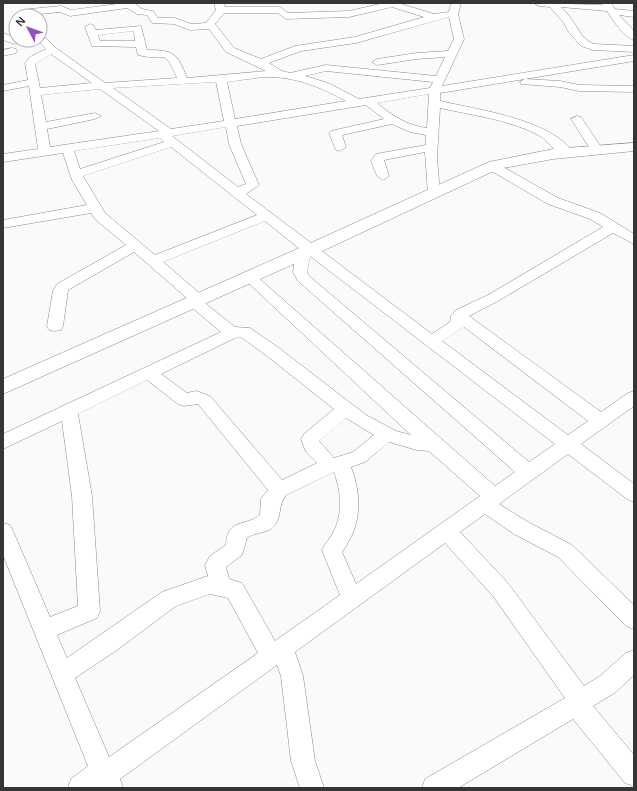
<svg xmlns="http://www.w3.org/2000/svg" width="637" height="791" font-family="Arial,sans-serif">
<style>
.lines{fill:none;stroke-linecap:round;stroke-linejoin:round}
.minor-casing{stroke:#8a898c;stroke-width:1}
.major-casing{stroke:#8a898c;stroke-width:1}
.minor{fill:#fff;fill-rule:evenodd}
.major{fill:#fff;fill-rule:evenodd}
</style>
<rect width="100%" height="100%" fill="#faf9fc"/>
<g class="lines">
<defs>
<path id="minor" d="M124,3h10l8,6 11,2 5,7h17l16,6 15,-1 10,-13 -2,-7h10l1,4h55l8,6 61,-2 35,-8h14l36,11 15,-2 2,-9h10l-3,11 6,25 -22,47 192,-31v6l-194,32v8c39,9 110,18 134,52l-2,3c-13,3 -22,-14 -32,-20 -28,-16 -69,-21 -100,-28l-3,49 3,37 -6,4 -6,-4 -3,-42 -41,8 5,16 -6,4 -6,-4 -6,-15 5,-7 50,-9v-10l-16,-3 -18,-8 -50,11 4,12 -6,4 -4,-1 -7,-17 2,-2 53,-12 -18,-14 -129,21 4,18 18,41 -13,9 186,140 18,-12 1,-6 5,-6 32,-15 115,-68 -13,-8 -42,-15 -60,-35 -2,-3 2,-3h8l62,35 42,15 34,21v10l-21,-11 -115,68 -29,15 132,96 27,-19 6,-2v15l-53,38 53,40v18l-7,-3 -59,-45 -69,50 29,18 44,23 62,60v24l-8,-3 -68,-69 -44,-23 -29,-20 -25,18 47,50 77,104 16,-10 26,-23 8,-3v25l-18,17 -23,14 41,49v31l-9,-3 -52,-64 -115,69h-36l3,-9 140,-81 -72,-102 -48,-53 -150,109 8,24 12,85 9,27h-24l-9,-27 -10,-85 -4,-11 -157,114 3,9h-55l3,-9 17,-13 -85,-211v-32l7,2 3,6 37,86 28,-11 -6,-110 -10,-75 -59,28v-15l218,-102 -32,-27 -3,-3 2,-3 -54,-47 -66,38 -5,36 -2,4 -6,1 -6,-1 -2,-4 6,-35 4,-7 69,-39 -31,-26 -4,-6 -88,15v-8l84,-15 -15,-25 -9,-27 -60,9v-8l35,-5 -9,-63 -26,5v-6l25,-5 -3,-17 5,-6 16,-8 -9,-9h3v-6l3,1 13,13 49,35 72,-5c-13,-32 -12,-16 -39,-23l-2,-8 -44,-1 -7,-19 5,-3 3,1 3,5 45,-4 6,24c27,0 30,3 40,28l79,-7 -40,-19 -17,-23 -19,1 -16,-6 -22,-1 -5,-8 -10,-1 -10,-6 -57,8 -10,-4 -30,3 -5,-3 5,-3 31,-3 10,4zM392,7l32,10 -69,20 -60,9 -34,13 -27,-11 -19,-24 9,-11h54l8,6 63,-2zM449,17l5,22 -6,12 -31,2 -40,6 -5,3 5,3 40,-6 28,-2 -9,19 -110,-11 -36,8 -8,-2 -13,-8 32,-12 55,-8zM134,31l1,10h-35l-2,-6zM51,54l41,29 -52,5 -5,-24zM326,71l107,11 -3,6 -71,11 -31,-16 -23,-7zM264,77c31,-1 56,10 82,24l-111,18 -8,-37zM216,82l8,39 -53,8 -58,-41zM100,89l59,42 -109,16 -3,-18 48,-10 6,-3 -6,-3 -49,9 -5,-27zM429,94l-2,34c-19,-2 -36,-13 -50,-25zM226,127l3,17 17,40 -8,3 -66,-51zM160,138l4,4 -84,27 -6,-18zM171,147l86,68 -102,40 -50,-42 -22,-37zM265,221l35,28 -4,4 -3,19 5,9 217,191 -20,14 -241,-212h-10l-2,3 169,158 -15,-4 -30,-16 -87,-67 -29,-20 -15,-1 -30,-24 2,-3 -3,-3 -41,-35zM310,256l245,188 -26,18 -220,-186 -2,-4zM464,327l124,94 -20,14 -126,-94zM241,337l26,19 67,53 -30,25 -3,5 5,13 11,11 -35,17 -72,-84 -14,-5 -9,2 -26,-19 74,-36zM147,380l31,24 6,2 14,-2 70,86 -7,9 -1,16c-15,12 -33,3 -34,30l-16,11 -5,9 3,11 -46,16 -95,66 -10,-23 40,-17 3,-7 -8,-115 -14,-82zM346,418l28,17 -21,17 -19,6 -15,-17zM389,442l28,8 12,1 51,45 -124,88 -14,-32c20,-27 20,-56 9,-85l14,-5zM334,472c7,19 9,41 0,59 -3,7 -9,12 -12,19l18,45 -65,46 -33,-58 -13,-4 -3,-12 16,-12 5,-17c7,-5 17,-5 24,-9 12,-9 6,-24 15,-34zM210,594l18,4 30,55 -149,104 -34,-79 42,-28 59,-44z
M534,3l69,2 -2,-2h10l4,6 19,2v6l-15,-2 15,16v9c-11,-3 -21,-20 -27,-29l-46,-4c4,4 8,8 11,13 8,10 9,19 22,24l40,2v6l-41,-2 -12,-4 -13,-15 -4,-8 -14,-16 -11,-1z
M3,33l13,5v2l4,1 -5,3 -12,-4z
M12,48l4,1 1,2 -1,2 -13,3v-6z
M525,79l35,2 19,4 55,1v6l-55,-1 -19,-4 -39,-3 -1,-2z
M577,116l4,1 22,33 -2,3h-8l-2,-3 -20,-31z"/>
<path id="major" d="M634,143v8l-81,8 -55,10 -182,85 -313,140v-15l301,-133 185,-84 64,-13z"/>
</defs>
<use href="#minor" class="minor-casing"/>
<use href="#major" class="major-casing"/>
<use href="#minor" class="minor"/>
<use href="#major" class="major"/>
</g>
<rect width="637" height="791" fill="none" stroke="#353536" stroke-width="8"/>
<g transform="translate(28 28) rotate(311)"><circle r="19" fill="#ffffff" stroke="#aeaeaf"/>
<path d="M0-3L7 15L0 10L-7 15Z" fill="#9550c4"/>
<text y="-6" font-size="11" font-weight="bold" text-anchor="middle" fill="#353536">N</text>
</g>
</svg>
